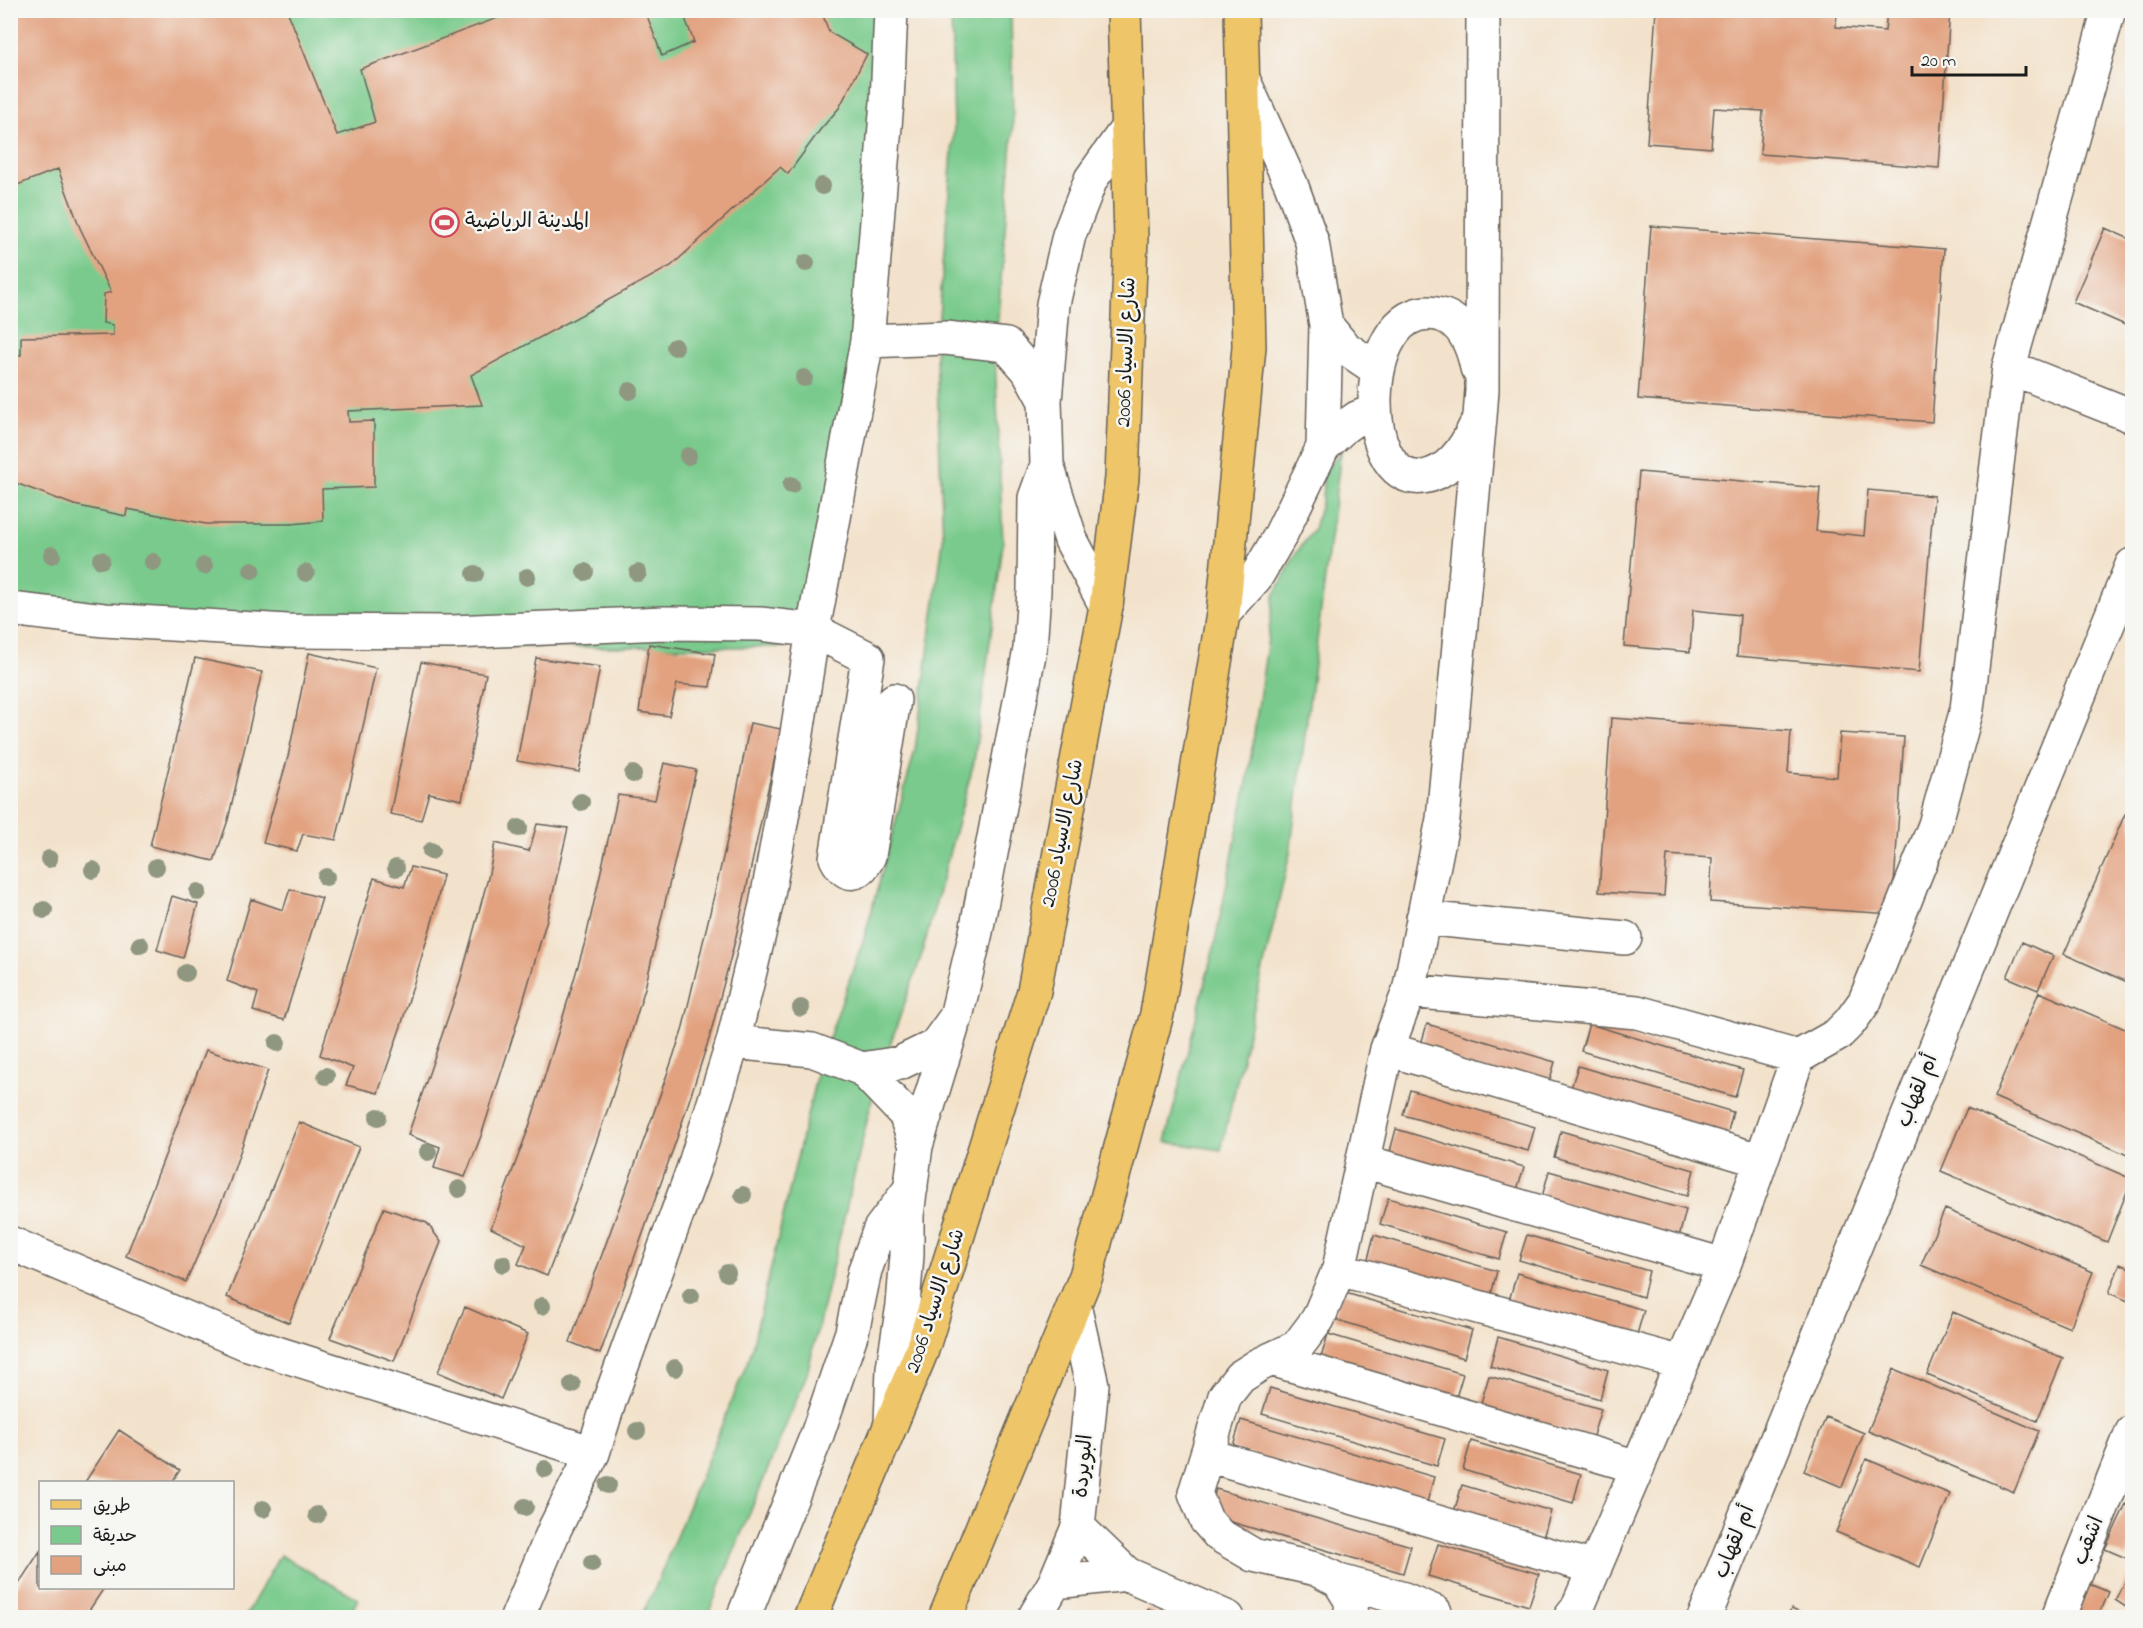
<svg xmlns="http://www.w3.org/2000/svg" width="2143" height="1628" font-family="'Indie Flower','Playpen Sans Arabic',sans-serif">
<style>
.green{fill:#79ca8c;stroke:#4a7354;stroke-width:1.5}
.building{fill:#e2a280}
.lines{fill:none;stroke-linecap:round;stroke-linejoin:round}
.minor-casing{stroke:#676159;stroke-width:36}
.major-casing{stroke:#676159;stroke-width:36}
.minor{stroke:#fff;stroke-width:33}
.major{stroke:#eec569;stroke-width:33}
.tree{fill:#8f9780}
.labels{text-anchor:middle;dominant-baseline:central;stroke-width:5;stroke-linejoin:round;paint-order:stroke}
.poi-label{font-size:21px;fill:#1c1c1c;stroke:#f6f6f2;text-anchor:start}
.street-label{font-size:21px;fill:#1c1c1c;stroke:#f6f6f2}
</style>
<rect width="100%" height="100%" fill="#f6f6f2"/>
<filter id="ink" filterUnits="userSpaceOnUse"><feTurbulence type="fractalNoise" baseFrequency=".0167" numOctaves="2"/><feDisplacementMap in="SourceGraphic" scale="12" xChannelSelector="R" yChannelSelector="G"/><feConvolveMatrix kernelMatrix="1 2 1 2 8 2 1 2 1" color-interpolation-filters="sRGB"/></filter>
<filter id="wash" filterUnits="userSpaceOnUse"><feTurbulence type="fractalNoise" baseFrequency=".008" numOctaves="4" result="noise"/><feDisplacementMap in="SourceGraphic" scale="24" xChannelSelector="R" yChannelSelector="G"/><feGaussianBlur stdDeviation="1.35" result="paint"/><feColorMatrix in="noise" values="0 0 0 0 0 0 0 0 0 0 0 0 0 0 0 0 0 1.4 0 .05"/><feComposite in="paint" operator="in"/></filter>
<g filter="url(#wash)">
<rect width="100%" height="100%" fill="#f3e2cb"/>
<path class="green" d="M10,11h881l-4,91 -74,528 -31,17h-295l-476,-28z
M951,11h60l2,118 -18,226 8,189 -29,218 -53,195 -46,130 -68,287 -100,243 -67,1 15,-30 95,-232 68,-287 46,-131 51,-188 28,-210 -7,-186 18,-227z
M1341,452l-51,401 -69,297 -56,-8 49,-195 33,-164 27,-187 23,-44 17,-23 8,-30 2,-28z
M280,1555l78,44 -10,18h-103z"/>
<g id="blocks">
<path class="building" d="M10,10h20l1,2 4,-2h252l50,125 38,-13 -15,-53 159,-59h126l17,46 32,-14 -12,-32h139l8,22 38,22 -28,54 -19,22 -32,44 -8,-7 -109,99 -200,109 11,30 -134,6 1,11 25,-1v66l-52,2 1,32 -32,3h-85l-79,-15 -1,7 -52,-11 -64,-24v-72h3l-1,-55 9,1v-18l92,-2v-10l-10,-2 1,-29 7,-2 -31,-64 -22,-59 -48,19z
M1656,10h181l-1,17 49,4 2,-21h63l-11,158 -179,-14 3,-43 -49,-3 -3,40 -64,-5z
M1651,226l293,23 -12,173 -294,-23z
M2105,228l27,12v88l-59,-26z
M1639,472l181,16 -4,43 48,5 4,-46 66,6 -15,176 -182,-16 3,-41 -47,-5 -3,42 -66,-6z
M649,644l66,10 -5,33 -33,-3 -8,32 -30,-4z
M309,653l67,15 -24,108 -16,64 -33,-6 -6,17 -34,-8 25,-86z
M195,658l67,14 -34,148 -14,41 -64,-15z
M536,658l64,9 -21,105 -62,-11z
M421,662l65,12 -24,126 -33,-7 -8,27 -31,-6z
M1611,718l180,13 -3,42 49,4 3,-44 64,4 -12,177 -182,-12 2,-44 -45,-3 -3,41 -65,-4z
M750,723l31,6 -46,212 -26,98 -32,99 -77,216 -30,-12 83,-227 29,-84 47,-199z
M664,763l32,7 -51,218 -34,112 -40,114 -24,62 -29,-12 8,-19 -35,-17 38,-101 33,-107 23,-78 33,-147 37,5z
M2125,814l7,3v167l-68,-30z
M537,824l31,4 -21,91 -33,114 -33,103 -16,41 -31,-9 6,-21 -32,-12 51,-150 29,-107 7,-35 34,8z
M411,867l32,8 -10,44 -32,107 -23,67 -32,-8 7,-17 -33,-13 54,-177 30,9z
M290,889l32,9 -38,122 -31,-9 5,-18 -31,-12 24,-82 32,11z
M172,896l26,8 -15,54 -26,-8z
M2022,942l31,14 -15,34 -31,-13z
M2039,992l93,40v125l-138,-60z
M1427,1024l128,38 -8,27 -128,-38z
M1589,1024l154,46 -8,27 -154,-46z
M206,1050l62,20 -40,117 -42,95 -60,-26z
M1578,1066l155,46 -6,23 -156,-47z
M1410,1090l125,37 -7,24 -125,-36z
M1967,1108l165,71 -25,63 -166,-71z
M299,1122l60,25 -70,176 -62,-26z
M1396,1129l128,38 -8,26 -127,-38z
M1561,1131l133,39 -7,26 -133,-39z
M1549,1171l137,39 -7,27 -137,-40z
M1388,1198l119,34 -8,27 -119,-35z
M384,1208l43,15 14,19 -47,119 -64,-23z
M1945,1209l148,63 -23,56 -149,-63z
M1374,1235l123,36 -7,28 -123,-36z
M1527,1235l122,36 -6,26 -124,-37z
M2120,1264l12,5v20l-4,12 -19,-8z
M1517,1273l127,37 -8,28 -127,-37z
M1342,1292l130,38 -8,28 -130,-39z
M465,1307l63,27 -27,65 -63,-27z
M1953,1312l110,46 -26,63 -110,-46z
M1328,1334l135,40 -8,27 -135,-40z
M1498,1337l110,33 -8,29 -110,-33z
M1894,1369l145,62 -25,61 -146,-61z
M1489,1376l112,33 -9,30 -112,-33z
M1270,1388l175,51 -8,27 -175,-52z
M1826,1417l38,16 -22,54 -38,-16z
M1241,1420l193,57 -8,29 -194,-57z
M119,1430l61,40 -8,12h-87z
M1471,1441l110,33 -8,29 -110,-33z
M1866,1459l84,35 -30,73 -84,-35z
M1462,1485l89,26 -8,27 -89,-26z
M1216,1489l195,57 -8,27 -195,-58z
M2126,1504l6,3v37l-6,14 -21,-9z
M1438,1544l101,30 -10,32 -101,-30z
M40,1551v37h64l-20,30h-74v-21z
M2132,1570v41l-17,-11z
M2089,1584l20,8 -11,26h-19l-4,-2z
M1148,1608l17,10h-22z
M1791,1609l21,8v1h-25z"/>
</g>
</g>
<g filter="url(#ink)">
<use href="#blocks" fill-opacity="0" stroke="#676159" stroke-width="1.5"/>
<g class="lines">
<defs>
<path id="minor" d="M1483,10l-1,380 -2,27 -37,402 -34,172 228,21 161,45 39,-22 13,-13 15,-21 70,-176 32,-116 42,-342 100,-357
M1243,79l48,105 21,58 14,83 18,22 34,23
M867,341l79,-3 60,7 22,25 17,31
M2009,367l123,49
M1476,425c-10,22 -26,48 -53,52 -69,10 -64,-185 18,-162 22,6 32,32 36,53
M1323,447l3,-122
M1106,606l-35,-66 -24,-75 -2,-64 8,-97 16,-69 22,-56 37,-52
M10,609l94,11 183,11 165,1 212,-9 96,1 53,6 55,28 -32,200c11,21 23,18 33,-2l25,-156
M1223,614l33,-37 24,-41 43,-89 21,-20 13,-9 17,-7
M1423,918l202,20
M733,1042l79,8 50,19 43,45 11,32 -9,69v40l-4,50 -10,63 -2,56
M1387,1049l372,111
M862,1069l38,-6 35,-17 21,-29 20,-85 54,-283 4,-58 1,-93 12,-33
M916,1146l36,-118
M1363,1161l361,104
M10,1243l235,100 348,110
M1339,1269l343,94
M1271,1359l367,108
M1207,1455l388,113
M1127,1574l101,44
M1339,1581l65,18 31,13
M1055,1582l72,-8 -49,-47
M517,1618l38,-90 38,-75 17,-54 83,-229 40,-128 33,-137 29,-159 18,-116 54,-289 20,-239 4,-92
M743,1618l74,-183 35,-103 13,-62 15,-41 31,-41
M1034,1618l21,-36 23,-55 14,-142 -18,-80
M1350,1618l2,-16 -13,-21 -23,-12 -63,-14 -34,-20 -13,-15 -11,-27 30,-97 15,-19 19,-12 38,-18 21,-28 21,-50 48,-220 22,-58
M1570,1618l7,-9 147,-344 74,-208
M1704,1618l428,-1053
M2058,1618l74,-186"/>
<path id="major" d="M810,1618l112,-268 112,-359 72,-385 16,-128 9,-240 -7,-228
M945,1618l141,-342 71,-262 66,-400 26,-267 -8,-337"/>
</defs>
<use href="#minor" class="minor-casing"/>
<use href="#major" class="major-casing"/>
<use href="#minor" class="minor"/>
<use href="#major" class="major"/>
</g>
<g class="tree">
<circle cx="822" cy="186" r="9"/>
<circle cx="806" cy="263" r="9"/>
<circle cx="675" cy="347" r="9"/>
<circle cx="804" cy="378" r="9"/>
<circle cx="630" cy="391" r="9"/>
<circle cx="688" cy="456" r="9"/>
<circle cx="791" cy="485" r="9"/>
<circle cx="52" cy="555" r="9"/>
<circle cx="101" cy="560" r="9"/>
<circle cx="153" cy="562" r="9"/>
<circle cx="204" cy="566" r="9"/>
<circle cx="252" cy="570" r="9"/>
<circle cx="585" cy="572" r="9"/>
<circle cx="306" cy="573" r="9"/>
<circle cx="638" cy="573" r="9"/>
<circle cx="475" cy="574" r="9"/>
<circle cx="527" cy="577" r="9"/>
<circle cx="633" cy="774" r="9"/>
<circle cx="581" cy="802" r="9"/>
<circle cx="519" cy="828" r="9"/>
<circle cx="431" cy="851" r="9"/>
<circle cx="49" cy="859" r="9"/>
<circle cx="156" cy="867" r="9"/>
<circle cx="396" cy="868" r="9"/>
<circle cx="93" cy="870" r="9"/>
<circle cx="326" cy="877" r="9"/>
<circle cx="198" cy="892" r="9"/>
<circle cx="44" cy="910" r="9"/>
<circle cx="140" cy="945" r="9"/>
<circle cx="186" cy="973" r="9"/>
<circle cx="801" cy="1008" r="9"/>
<circle cx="277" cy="1043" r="9"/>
<circle cx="326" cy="1076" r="9"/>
<circle cx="378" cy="1117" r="9"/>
<circle cx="428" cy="1152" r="9"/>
<circle cx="459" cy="1189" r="9"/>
<circle cx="743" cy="1195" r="9"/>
<circle cx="503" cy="1264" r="9"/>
<circle cx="727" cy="1273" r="9"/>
<circle cx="691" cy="1296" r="9"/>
<circle cx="542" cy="1306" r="9"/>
<circle cx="675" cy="1368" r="9"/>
<circle cx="572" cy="1385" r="9"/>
<circle cx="637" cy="1431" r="9"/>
<circle cx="545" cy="1469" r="9"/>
<circle cx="608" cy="1485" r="9"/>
<circle cx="525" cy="1507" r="9"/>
<circle cx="263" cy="1509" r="9"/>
<circle cx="317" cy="1515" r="9"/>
<circle cx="592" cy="1563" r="9"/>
</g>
</g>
<defs>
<symbol id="stadium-ring" viewBox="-11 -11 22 22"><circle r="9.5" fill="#f6f6f2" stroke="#d1495b" stroke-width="1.5"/><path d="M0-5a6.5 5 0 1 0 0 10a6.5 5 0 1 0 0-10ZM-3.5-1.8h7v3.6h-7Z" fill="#d1495b"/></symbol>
</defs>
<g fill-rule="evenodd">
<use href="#stadium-ring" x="428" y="206" width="33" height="33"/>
</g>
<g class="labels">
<g class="poi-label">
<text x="465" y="222">المدينة الرياضية</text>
</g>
<g class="street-label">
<text transform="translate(1127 352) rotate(-88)">شارع الاسياد 2006</text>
<text transform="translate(1063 833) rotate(-79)">شارع الاسياد 2006</text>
<text transform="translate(1918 1091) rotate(-68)">أم لقهاب</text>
<text transform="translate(936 1301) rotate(-72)">شارع الاسياد 2006</text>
<text transform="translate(1084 1466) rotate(-85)">البويردة</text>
<text transform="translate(2089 1541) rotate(-68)">اشقب</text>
<text transform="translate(1735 1542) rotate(-68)">أم لقهاب</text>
</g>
</g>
<rect width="2143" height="1628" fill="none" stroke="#f6f6f2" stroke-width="36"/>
<rect x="39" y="1481" width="195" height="108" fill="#f6f6f2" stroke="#9f9f9c" stroke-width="1.5"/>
<rect x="51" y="1500" width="30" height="9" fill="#eec569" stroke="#9f9f9c" stroke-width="1.5"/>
<text x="93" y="1511" font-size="18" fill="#1c1c1c">طريق</text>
<rect x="51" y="1526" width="30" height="18" fill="#79ca8c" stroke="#9f9f9c" stroke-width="1.5"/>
<text x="93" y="1541" font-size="18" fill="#1c1c1c">حديقة</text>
<rect x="51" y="1556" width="30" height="18" fill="#e2a280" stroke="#9f9f9c" stroke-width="1.5"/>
<text x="93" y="1571" font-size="18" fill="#1c1c1c">مبنى</text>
<path d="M1912 66v9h114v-9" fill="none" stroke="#1c1c1c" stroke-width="3"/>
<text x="1921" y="66" font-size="18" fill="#1c1c1c" stroke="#f6f6f2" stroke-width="4.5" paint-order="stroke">20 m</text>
</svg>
